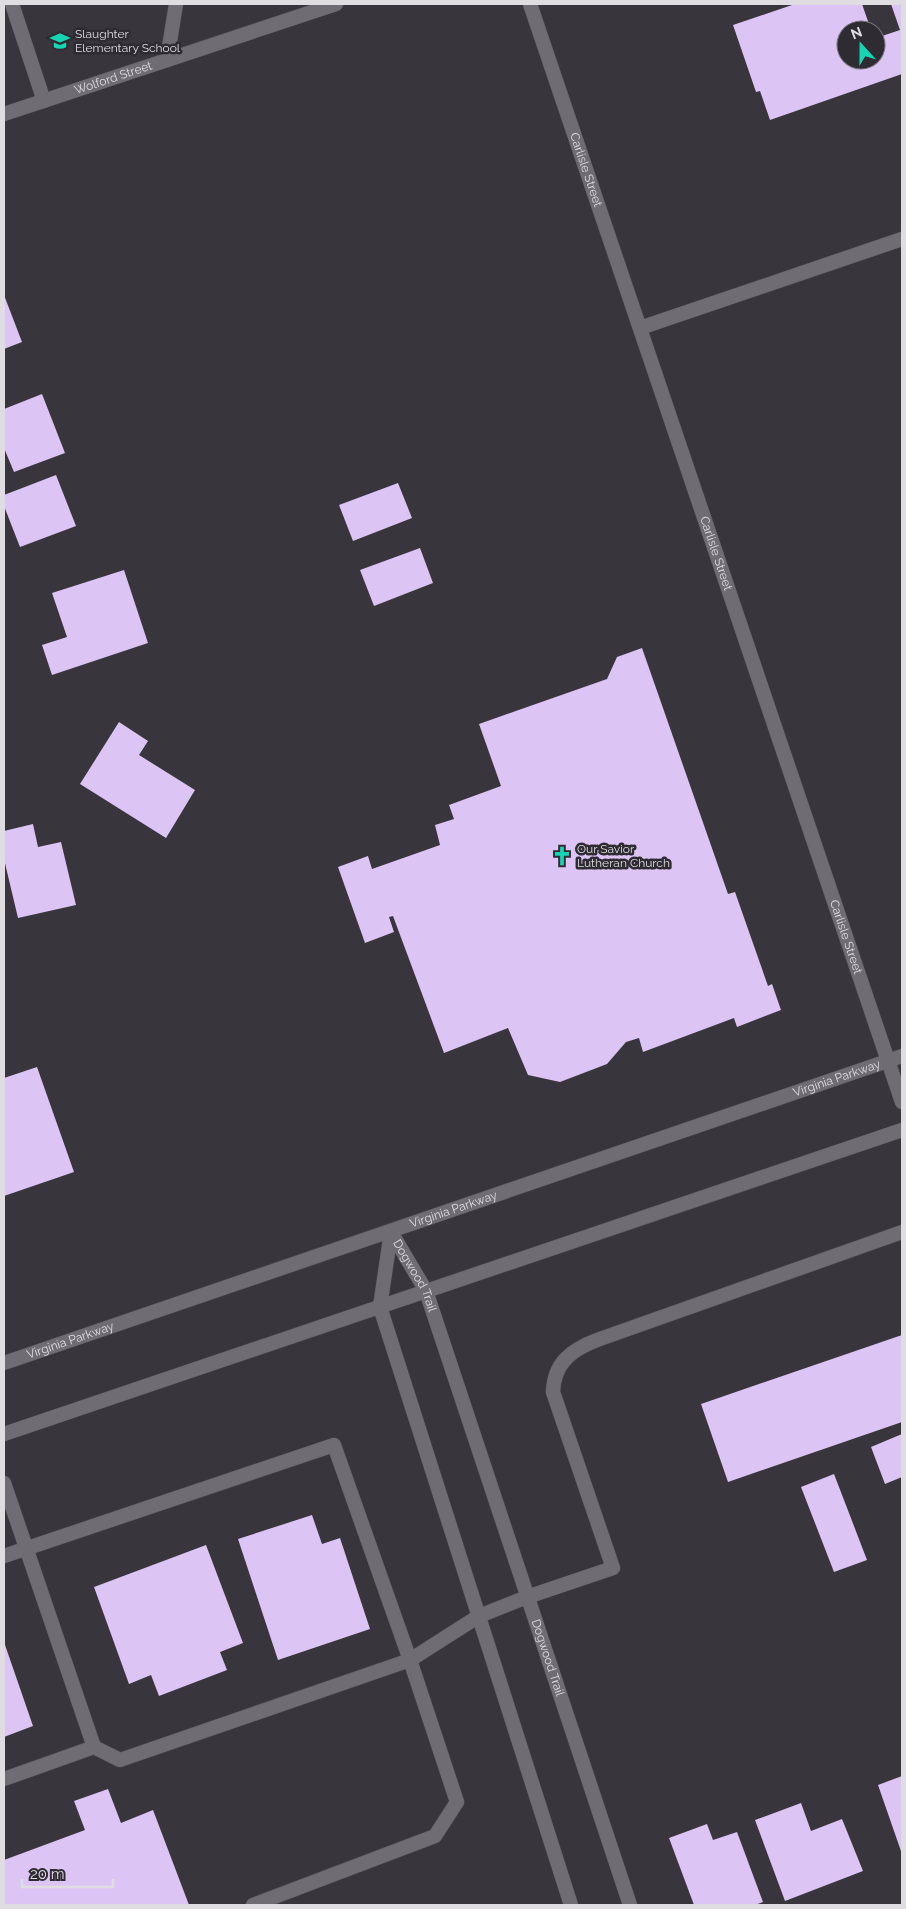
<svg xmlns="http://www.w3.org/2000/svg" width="906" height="1909" font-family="Raleway,sans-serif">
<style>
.building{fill:#dcc4f4}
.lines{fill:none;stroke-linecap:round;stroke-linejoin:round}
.service-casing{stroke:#555359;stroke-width:15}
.minor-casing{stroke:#555359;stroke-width:15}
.secondary-casing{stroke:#555359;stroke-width:15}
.service{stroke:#706c74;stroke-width:14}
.minor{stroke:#706c74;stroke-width:14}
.secondary{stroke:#706c74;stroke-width:14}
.labels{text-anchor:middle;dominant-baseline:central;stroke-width:5;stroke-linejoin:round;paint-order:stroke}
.poi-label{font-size:12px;fill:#dfdde2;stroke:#2f2b32;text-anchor:start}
.street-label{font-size:12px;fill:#dfdde2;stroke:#2f2b32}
</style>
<rect width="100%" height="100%" fill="#39353d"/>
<path class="building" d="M795,4h67l9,26h-25v30h30v-22l24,-8 -9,-26h11v70l-132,46 -10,-29 -4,1 -23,-67z
M4,295l18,47 -18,7z
M42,394l23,59 -51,19 -10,-24v-39z
M56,475l20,51 -56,21 -16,-41v-11z
M398,483l14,35 -59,23 -14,-36z
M420,548l13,35 -59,23 -14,-36z
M124,570l24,73 -96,32 -10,-30 25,-8 -15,-44z
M642,648l86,246 7,-2 33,94 4,-2 9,26 -44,17 -3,-9 -91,34 -4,-14 -13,4 -19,22 -47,18 -32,-7 -20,-47 -64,25 -51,-137 -4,1 5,15 -29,11 -27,-76 30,-11 4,13 68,-24 -5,-20 19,-6 -5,-14 52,-19 -22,-62 128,-45 10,-22z
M119,722l29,19 -9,14 56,35 -29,48 -86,-54z
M33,824l5,23 23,-5 15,63 -58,13 -14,-59v-28z
M37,1067l37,105 -70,24v-118z
M902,1335v87l-174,60 -27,-78z
M902,1434v43l-17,7 -14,-37z
M834,1474l33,86 -33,12 -33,-85z
M312,1515l10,29 18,-6 30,91 -92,31 -40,-121z
M206,1545l37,98 -23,9 7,18 -68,26 -8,-21 -22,9 -35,-97z
M4,1642l29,84 -29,11z
M902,1776v78l-24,-69z
M108,1789l13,34 32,-13 36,95h-185v-45l81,-30 -11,-29z
M801,1803l10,28 31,-12 21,52 -78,30 -30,-81z
M707,1824l6,16 24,-8 26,70 -8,3h-61l-25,-67z"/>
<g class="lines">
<defs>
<path id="service" d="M12,4l32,97
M167,60l9,-56
M640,328l262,-89
M4,1483l90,264 -90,32
M4,1556l330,-111 76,215 69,-44 48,-19 86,-29 -60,-176c1,-29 18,-42 44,-52l305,-108
M94,1747l26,13 290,-100 47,142 -22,34 -182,69"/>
<g id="minor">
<path id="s1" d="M530,4l372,1098"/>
<path id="s2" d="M4,114l332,-110"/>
<path id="s3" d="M391,1232l35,59 204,614"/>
<path d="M391,1232l-11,75 191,598"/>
</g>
<g id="secondary">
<path id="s4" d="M4,1363l898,-307"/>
<path d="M4,1434l898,-304"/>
</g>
</defs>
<use href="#service" class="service-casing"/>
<use href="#minor" class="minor-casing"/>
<use href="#secondary" class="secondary-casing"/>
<use href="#service" class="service"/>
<use href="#minor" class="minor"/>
<use href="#secondary" class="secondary"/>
</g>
<defs>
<symbol id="school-bare" viewBox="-9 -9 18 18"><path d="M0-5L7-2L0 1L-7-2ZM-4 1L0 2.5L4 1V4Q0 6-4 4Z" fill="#17d5b2" stroke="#2f2b32" stroke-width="2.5" paint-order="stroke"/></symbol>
<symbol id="church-bare" viewBox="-9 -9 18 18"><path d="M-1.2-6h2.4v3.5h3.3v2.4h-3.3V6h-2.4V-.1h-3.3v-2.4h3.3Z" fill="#17d5b2" stroke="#2f2b32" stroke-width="2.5" paint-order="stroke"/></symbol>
</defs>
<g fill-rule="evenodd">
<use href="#school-bare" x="46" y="27" width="28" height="28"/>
<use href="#church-bare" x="548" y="842" width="28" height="28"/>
</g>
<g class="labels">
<g class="poi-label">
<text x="75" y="34">Slaughter<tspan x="75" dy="14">Elementary School</tspan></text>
<text x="577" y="849">Our Savior<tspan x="577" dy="14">Lutheran Church</tspan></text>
</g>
<g class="street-label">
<text stroke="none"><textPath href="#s2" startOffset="115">Wolford Street</textPath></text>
<text stroke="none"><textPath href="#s1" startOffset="175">Carlisle Street</textPath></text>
<text stroke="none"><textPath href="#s1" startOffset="580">Carlisle Street</textPath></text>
<text stroke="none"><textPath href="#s1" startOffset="985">Carlisle Street</textPath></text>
<text stroke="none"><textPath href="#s4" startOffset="880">Virginia Parkway</textPath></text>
<text stroke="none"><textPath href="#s4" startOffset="475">Virginia Parkway</textPath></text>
<text stroke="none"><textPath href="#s3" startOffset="50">Dogwood Trail</textPath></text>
<text stroke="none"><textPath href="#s4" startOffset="70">Virginia Parkway</textPath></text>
<text stroke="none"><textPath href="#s3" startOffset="455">Dogwood Trail</textPath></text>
</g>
</g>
<rect width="906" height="1909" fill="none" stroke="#dfdde2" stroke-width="10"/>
<g transform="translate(861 45) rotate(339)"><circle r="24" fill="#2f2b32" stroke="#757278"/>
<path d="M0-4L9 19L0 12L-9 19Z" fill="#17d5b2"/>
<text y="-8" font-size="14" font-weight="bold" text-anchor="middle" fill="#dfdde2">N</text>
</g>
<path d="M22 1879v8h91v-8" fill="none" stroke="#dfdde2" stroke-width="2.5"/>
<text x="30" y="1879" font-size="15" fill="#dfdde2" stroke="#2f2b32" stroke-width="4" paint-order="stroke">20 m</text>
</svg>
